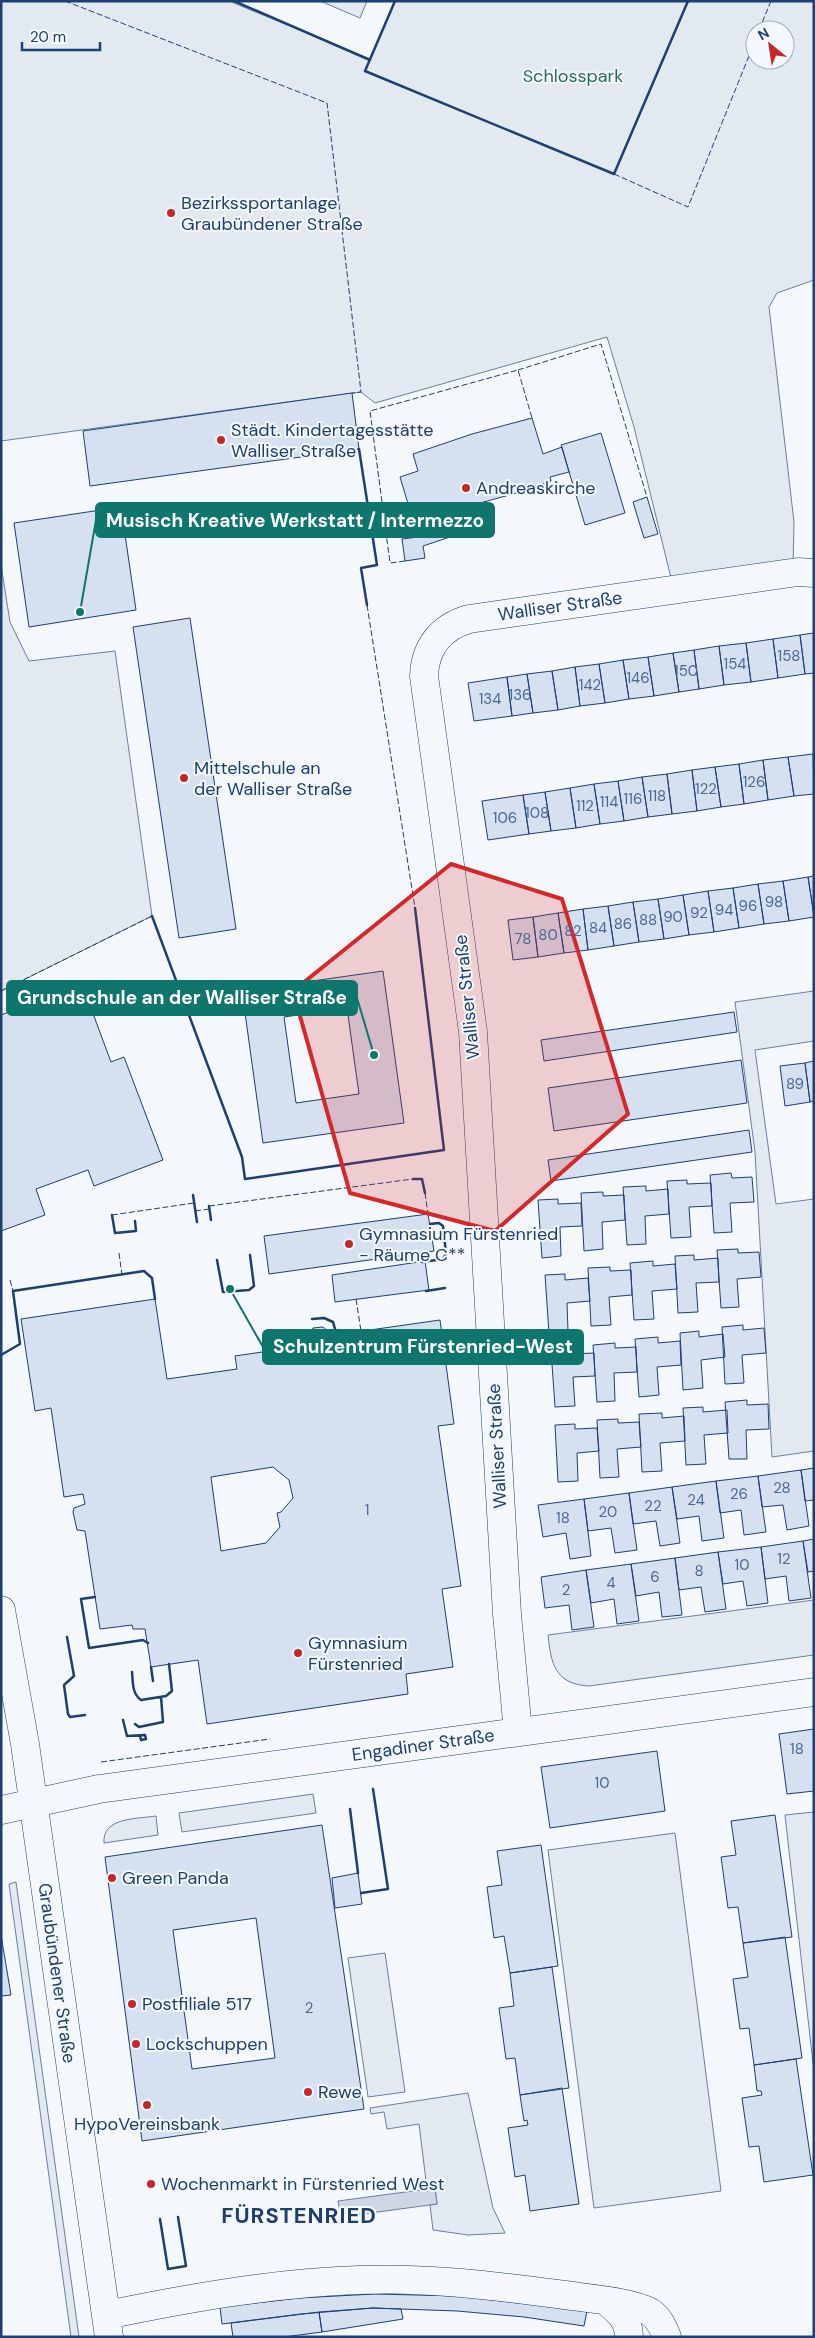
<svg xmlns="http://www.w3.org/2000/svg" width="815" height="2338" font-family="'DM Sans',sans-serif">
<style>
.green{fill:#e3e9f0;stroke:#687fa3;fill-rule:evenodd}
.water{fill:#cfd7e4;stroke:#687fa3}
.building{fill:#d5e0f0;stroke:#1d3f73;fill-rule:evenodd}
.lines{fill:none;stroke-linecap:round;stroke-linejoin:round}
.minor-casing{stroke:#1d3f73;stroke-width:29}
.minor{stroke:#f4f7fb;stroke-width:28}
.fence{stroke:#1d3f73;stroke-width:1;stroke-dasharray:6 2.5;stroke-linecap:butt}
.wall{stroke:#1d3f73;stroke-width:2.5}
.marked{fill:#d62828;fill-opacity:0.2;stroke:#d62828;stroke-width:4;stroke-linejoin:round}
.poi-dot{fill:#c62828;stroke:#f4f7fb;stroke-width:2}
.labels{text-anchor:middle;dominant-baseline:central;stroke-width:4;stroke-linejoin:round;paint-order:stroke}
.number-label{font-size:15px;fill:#4b6792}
.park-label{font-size:18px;fill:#2c6c60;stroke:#f4f7fb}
.poi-label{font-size:18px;fill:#1d3f73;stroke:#f4f7fb;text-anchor:start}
.street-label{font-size:18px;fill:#1d3f73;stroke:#f4f7fb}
.district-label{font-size:22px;font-weight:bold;letter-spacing:1px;fill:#1d3f73;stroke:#f4f7fb}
.leader{fill:none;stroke:#0f766e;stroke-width:2}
.callout-dot{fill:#0f766e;stroke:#f4f7fb;stroke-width:2}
.callout{fill:#0f766e;stroke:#0f766e;stroke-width:2}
.callout-label{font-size:19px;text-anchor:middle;font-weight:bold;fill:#fff}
</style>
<rect width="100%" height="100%" fill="#f4f7fb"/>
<path class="green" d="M1,1h228l141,58 25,-58h419v279l-37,13 -8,14 25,215 -1,46 -120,18 -39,-159 -27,-90 -232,66 -14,-11 -360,49zM755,30h30v30h-30z
M320,1h47l-7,17z
M1,565l9,57 19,39 86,-10 37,265 -151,75z
M814,991v50l-59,9 21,154 38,-5v252l-42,6 -17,-305 -20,-150z
M814,1600v55l-225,31c-34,-2 -38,-22 -41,-51z
M313,1794l3,19 -134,19 -3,-19z
M814,1812v260l-29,-257z
M156,1816l2,19 -54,8c-2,-26 33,-24 52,-27z
M675,1833l46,358 -127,17 -46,-358z
M16,1882l63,455h-8l-62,-453z
M385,1953l20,139 -37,5 -20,-139z
M468,2093l25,115 12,25 -37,2 -35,-5 -3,-25 7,-1 -2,-16 -8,1 -8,-65 -32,5 -3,-17 -13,2 -1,-6z"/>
<path class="water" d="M435,2188l2,16 -96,13 -3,-16z"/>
<path class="building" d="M352,393l7,56 -269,37 -7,-55z
M532,418l11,36 19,-7 7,25 -19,5 1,4 -28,9 1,1 -66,18 7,23 -42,14 2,12 -20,3 -3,-22 16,-2 -18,-60 18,-6 -5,-17 59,-20z
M601,433l24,80 -40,12 -24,-80z
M647,497l11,37 -14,4 -11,-36z
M121,507l15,103 -107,17 -15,-104z
M190,618l46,311 -57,9 -46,-311z
M814,633v40l-9,1 -5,-39z
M800,635l5,39 -27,4 -5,-39z
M773,639l5,39 -27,4 -5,-39z
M746,643l5,39 -27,3 -5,-39z
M719,646l5,39 -25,4 -5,-39z
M694,650l5,39 -20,3 -6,-39z
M673,653l6,39 -25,4 -6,-39z
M648,657l6,39 -25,3 -6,-39z
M623,660l6,39 -24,4 -6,-39z
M599,664l6,39 -25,3 -5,-39z
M575,667l5,39 -22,4 -6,-39z
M552,671l6,39 -25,3 -6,-39z
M527,674l6,39 -21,3 -5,-39z
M507,677l5,39 -38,5 -6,-38z
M813,754l1,40 -20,2 -6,-39z
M788,757l6,39 -26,4 -5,-40z
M763,760l5,40 -24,4 -5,-40z
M739,764l5,40 -23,3 -6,-40z
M715,767l6,40 -24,4 -5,-41z
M692,770l5,41 -25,3 -5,-40z
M667,774l5,40 -24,3 -6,-40z
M642,777l6,40 -24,4 -6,-40z
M618,781l6,40 -24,3 -6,-40z
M594,784l6,40 -24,4 -6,-40z
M570,788l6,40 -25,3 -6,-39z
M545,792l6,39 -22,3 -6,-39z
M523,795l6,39 -41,6 -6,-39z
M814,876v39l-6,-38z
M808,877l6,40 -25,4 -6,-40z
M783,881l6,40 -25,3 -6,-40z
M758,884l6,40 -25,4 -6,-40z
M733,888l6,40 -25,4 -6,-41z
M708,891l6,41 -25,3 -6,-40z
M683,895l6,40 -25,4 -6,-40z
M658,899l6,40 -25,3 -6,-40z
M633,902l6,40 -25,4 -6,-40z
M608,906l6,40 -26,4 -5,-41z
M583,909l5,41 -24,3 -6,-40z
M558,913l6,40 -26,4 -5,-40z
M533,917l5,40 -25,3 -5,-40z
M383,971l21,152 -141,20 -21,-152zM347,1008l12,86 -63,9 -12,-86z
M82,984l29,78 13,-5 39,103 -69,26 -6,-16 -52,19 9,26 -44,16v-216z
M734,1012l3,20 -193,29 -3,-21z
M741,1060l6,43 -193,28 -6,-43z
M814,1061v40l-4,1 -5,-39z
M805,1063l5,39 -25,4 -5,-40z
M749,1130l3,22 -201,29 -3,-21z
M731,1173l1,5 20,-1 2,25 -24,1 2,29 -18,1 -4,-58z
M687,1180v4l24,-1 1,23 -23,1 2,30 -20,1 -4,-57z
M646,1186v5l22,-2 1,25 -24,2 1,28 -19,1 -4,-58z
M603,1192v4l21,-1 1,25 -23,2 1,27 -19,2 -3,-58z
M558,1199v5l23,-1 1,23 -22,1 1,29 -19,2 -4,-58z
M428,1214l6,37 -165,23 -5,-38z
M738,1249v4l21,-1 2,25 -24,2 2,28 -18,1 -4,-58z
M694,1255v5l24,-2 1,24 -23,1 2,29 -20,1 -3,-57z
M425,1261l4,29 -94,12 -3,-27z
M653,1261v5l22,-2 2,25 -25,2 2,28 -20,1 -4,-57z
M610,1267v4l21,-1 1,25 -23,2 2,28 -20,1 -3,-58z
M565,1274v6l23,-2 2,23 -23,2 1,28 -19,2 -4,-58z
M155,1299l12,80 70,-10 -2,-13 75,-11 -2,-10 5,-7 10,-1 6,5 4,23 19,-3 -3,-19 91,-13 14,104 -16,2 23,160 -19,3 11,78 -47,7 2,20 -201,30 -9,-64 -47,7 -6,-38h-12l-1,-4 -32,4 -15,-98 -8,-1 -4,-18 1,-4 11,-4 -2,-10 -19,3 -13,-89 -16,3 -14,-92zM273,1467l16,13 4,18 -12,14 -4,1 3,14 -14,16 -45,8 -10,-74z
M743,1325v5l21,-2 2,25 -24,2 2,28 -19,1 -3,-57z
M699,1331v6l24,-3 2,23 -24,3 2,28 -20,2 -3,-57z
M658,1337v6l22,-2 1,24 -24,2 2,28 -20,2 -4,-58z
M615,1343v5l21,-1 1,25 -23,1 1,28 -18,1 -4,-57z
M571,1349l1,5 22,-1 1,23 -22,1 2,29 -20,1 -4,-57z
M747,1400v5l21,-1 1,25 -23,1 1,29h-18l-4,-57z
M703,1407v5l24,-2 1,23 -24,2 2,29 -20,1 -3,-57z
M662,1413v5l22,-2 1,25 -25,2 2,28 -20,1 -3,-58z
M618,1419v4l21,-1 2,25 -24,2 2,28 -19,1 -3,-58z
M575,1424v5l22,-1 2,23 -22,2 1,28 -20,1 -3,-57z
M814,1468v32l-9,1 -4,-31z
M801,1470l8,56 -22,4 -4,-25 -21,2 -4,-31z
M758,1476l8,56 -22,3 -3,-25 -21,3 -4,-32z
M716,1481l8,57 -22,3 -3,-25 -22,3 -5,-32z
M672,1487l8,56 -20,3 -4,-25 -23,3 -4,-31z
M629,1493l8,57 -22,3 -4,-25 -23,3 -4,-32z
M584,1499l7,57 -21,3 -4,-26 -23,4 -5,-32z
M814,1539v32l-6,1 -5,-31z
M803,1541l8,57 -22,3 -3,-25 -21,3 -4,-32z
M761,1547l7,56 -21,3 -4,-25 -20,3 -5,-32z
M718,1552l8,57 -21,3 -4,-25 -22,3 -4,-32z
M675,1558l7,57 -20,2 -3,-25 -23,4 -5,-32z
M631,1564l8,57 -22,3 -3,-25 -23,4 -5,-33z
M586,1570l8,57 -22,3 -3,-25 -24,3 -4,-31z
M814,1729v62l-27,3 -8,-60z
M657,1751l8,60 -115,17 -9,-61z
M775,1815l17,122 -49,6 -5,-36 -10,1 -7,-51 15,-2 -5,-34z
M322,1825l42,284 -222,32 -37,-284zM256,1918l19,140 -83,11 -19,-139z
M541,1845l17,121 -48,7 -6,-37 -10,2 -7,-51 15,-2 -5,-34z
M358,1873l4,31 -27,4 -3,-30z
M1,1935l10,60 -10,1z
M785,1937l17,121 -48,7 -5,-37 -9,1 -7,-50 15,-2 -5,-34z
M552,1967l17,121 -49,7 -5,-37 -9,1 -7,-51 15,-2 -4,-33z
M796,2059l17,116 -49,7 -5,-36 -10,1 -7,-49 20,-3 -1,-4h-4l-3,-26z
M562,2088l17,116 -49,7 -5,-36 -10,2 -7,-49 20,-3 -1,-5 -3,1 -4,-26z
M374,2294l85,2 128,15 -3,15 -60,-9 -67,-6 -84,-3 -72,6 -79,10 -2,-17 79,-9z
M373,2308l28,1 2,10 -81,13 -3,-20z
M319,2312l3,20 -38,5h-51l-2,-14z"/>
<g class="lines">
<defs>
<path id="minor" d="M1,1610l24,134 84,593
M518,1732l-11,-118 -34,-582 -49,-356c1,-29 17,-49 45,-57l329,-47 16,1
M1,1810l98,-21 715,-97
M608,2303c12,9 21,18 21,34
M107,2315c82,-17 166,-32 251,-35 69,-3 138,6 207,15 21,3 68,7 85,17 9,6 13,15 17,25"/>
</defs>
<use href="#minor" class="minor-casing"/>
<use href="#minor" class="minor"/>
<path class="fence" d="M65,1l262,102 34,289 -9,1
M759,30l12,-29
M614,174l74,33 67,-166
M518,370l83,-26 46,153
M405,561l-15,2 -20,-152 148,-41 14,48
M367,605l48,303
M1,991l151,-75
M425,1193l3,21
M209,1206l204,-27
M195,1211l14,-2
M112,1215l82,-12
M119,1253l3,22
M10,1280l3,11
M356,1299l5,32
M101,1762l169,-23"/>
<path class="wall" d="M234,1l136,59
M395,1l-30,70 249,103 74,-173
M359,449l18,116 -16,3 6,37
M152,916l90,241 3,22 199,-29 -29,-242
M413,1179h9l3,14
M193,1195l4,27
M209,1206l2,14
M112,1215l3,18 21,-2 -1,-10
M217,1260l6,32 26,-2 5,-4 -4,-31
M422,1262l21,-3 3,-5 -3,-28 -4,-3 -9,1
M426,1291l19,-3
M312,1319l12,-1 9,4 5,17 -8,1
M1,1355l19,-11 -7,-53 131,-20 8,7 3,21
M95,1597l-14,2 8,49 54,-8 5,3
M67,1637l7,39 -10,9 4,29 2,3 15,-2
M151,1667l2,14
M132,1672c1,10 0,22 9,28l25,-4 6,-5 -3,-27
M123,1720l4,16 18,-1 1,4 -5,1 -1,-4
M135,1724l4,3 24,-5 -2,-25
M350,1809l8,64
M361,1893l27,-4 -15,-100
M160,2219l8,50 18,-3 -8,-49"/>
</g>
<path class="marked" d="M451,864l111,35 66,215 -133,117 -145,-38 -57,-202z"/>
<g class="poi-dot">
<circle cx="171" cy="213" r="5"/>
<circle cx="221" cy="440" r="5"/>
<circle cx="466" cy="488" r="5"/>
<circle cx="184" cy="778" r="5"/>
<circle cx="349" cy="1244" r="5"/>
<circle cx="298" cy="1653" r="5"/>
<circle cx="112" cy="1878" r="5"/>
<circle cx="132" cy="2004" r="5"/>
<circle cx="136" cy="2044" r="5"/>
<circle cx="308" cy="2092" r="5"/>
<circle cx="147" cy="2105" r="5"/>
<circle cx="151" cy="2184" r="5"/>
</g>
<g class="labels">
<g class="number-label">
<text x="789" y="656">158</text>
<text x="735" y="664">154</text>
<text x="686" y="671">150</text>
<text x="638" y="678">146</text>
<text x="590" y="685">142</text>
<text x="520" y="695">136</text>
<text x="490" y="699">134</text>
<text x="754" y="782">126</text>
<text x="706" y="789">122</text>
<text x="657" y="796">118</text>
<text x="633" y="799">116</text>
<text x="609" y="802">114</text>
<text x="585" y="806">112</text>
<text x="537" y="813">108</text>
<text x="505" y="818">106</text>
<text x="774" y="902">98</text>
<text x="748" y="906">96</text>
<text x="724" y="910">94</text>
<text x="699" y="913">92</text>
<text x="673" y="917">90</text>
<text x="648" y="920">88</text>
<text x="623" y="924">86</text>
<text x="598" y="928">84</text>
<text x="573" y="931">82</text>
<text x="548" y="935">80</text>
<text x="523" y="939">78</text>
<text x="795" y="1084">89</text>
<text x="782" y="1488">28</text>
<text x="739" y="1494">26</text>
<text x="696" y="1500">24</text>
<text x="653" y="1506">22</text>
<text x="367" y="1510">1</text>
<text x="608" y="1512">20</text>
<text x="563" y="1518">18</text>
<text x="784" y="1559">12</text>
<text x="742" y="1565">10</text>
<text x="699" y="1571">8</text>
<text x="655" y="1577">6</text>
<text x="611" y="1583">4</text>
<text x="566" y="1590">2</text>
<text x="797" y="1749">18</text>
<text x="602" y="1783">10</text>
<text x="309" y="2008">2</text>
</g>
<g class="park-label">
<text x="573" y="76">Schlosspark</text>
</g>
<g class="poi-label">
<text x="181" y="203">Bezirkssportanlage<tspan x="181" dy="21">Graubündener Straße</tspan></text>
<text x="231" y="430">Städt. Kindertagesstätte<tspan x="231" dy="21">Walliser Straße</tspan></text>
<text x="476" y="488">Andreaskirche</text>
<text x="194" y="768">Mittelschule an<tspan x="194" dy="21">der Walliser Straße</tspan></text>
<text x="359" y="1234">Gymnasium Fürstenried<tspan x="359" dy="21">- Räume C**</tspan></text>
<text x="308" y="1643">Gymnasium<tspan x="308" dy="21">Fürstenried</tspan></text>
<text x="122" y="1878">Green Panda</text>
<text x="142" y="2004">Postfiliale 517</text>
<text x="146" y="2044">Lockschuppen</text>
<text x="318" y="2092">Rewe</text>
<text x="147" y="2124" text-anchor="middle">HypoVereinsbank</text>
<text x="161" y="2184">Wochenmarkt in Fürstenried West</text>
</g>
<g class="street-label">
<text transform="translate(560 606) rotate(-8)">Walliser Straße</text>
<text transform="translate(467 997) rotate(-96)">Walliser Straße</text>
<text transform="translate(497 1446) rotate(-93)">Walliser Straße</text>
<text transform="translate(423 1745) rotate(-8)">Engadiner Straße</text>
<text transform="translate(57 1973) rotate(82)">Graubündener Straße</text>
</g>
<g class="district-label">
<text x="299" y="2215">FÜRSTENRIED</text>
</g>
</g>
<path class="leader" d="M80 612L96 520M374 1055L357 998M230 1289L263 1347"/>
<g class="callout-dot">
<circle cx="80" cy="612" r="5"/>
<circle cx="374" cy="1055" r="5"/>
<circle cx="230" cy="1289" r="5"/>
</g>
<g class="callout">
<rect x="96" y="503" width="398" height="34" rx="5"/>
<rect x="7" y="981" width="350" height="34" rx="5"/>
<rect x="263" y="1330" width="320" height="34" rx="5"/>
</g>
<g class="callout-label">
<text x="295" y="527">Musisch Kreative Werkstatt / Intermezzo</text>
<text x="182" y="1004">Grundschule an der Walliser Straße</text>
<text x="423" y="1353">Schulzentrum Fürstenried-West</text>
</g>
<rect width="815" height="2338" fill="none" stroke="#1d3f73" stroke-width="5"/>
<g transform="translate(770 45) rotate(330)"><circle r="24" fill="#f4f7fb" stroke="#9eadc5"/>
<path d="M0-4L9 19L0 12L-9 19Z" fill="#c62828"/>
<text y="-8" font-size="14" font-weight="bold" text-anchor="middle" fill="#1d3f73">N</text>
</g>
<path d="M22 42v8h78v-8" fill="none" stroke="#1d3f73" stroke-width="2.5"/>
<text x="30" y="42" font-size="15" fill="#1d3f73" stroke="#f4f7fb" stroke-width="4" paint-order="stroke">20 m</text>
</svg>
